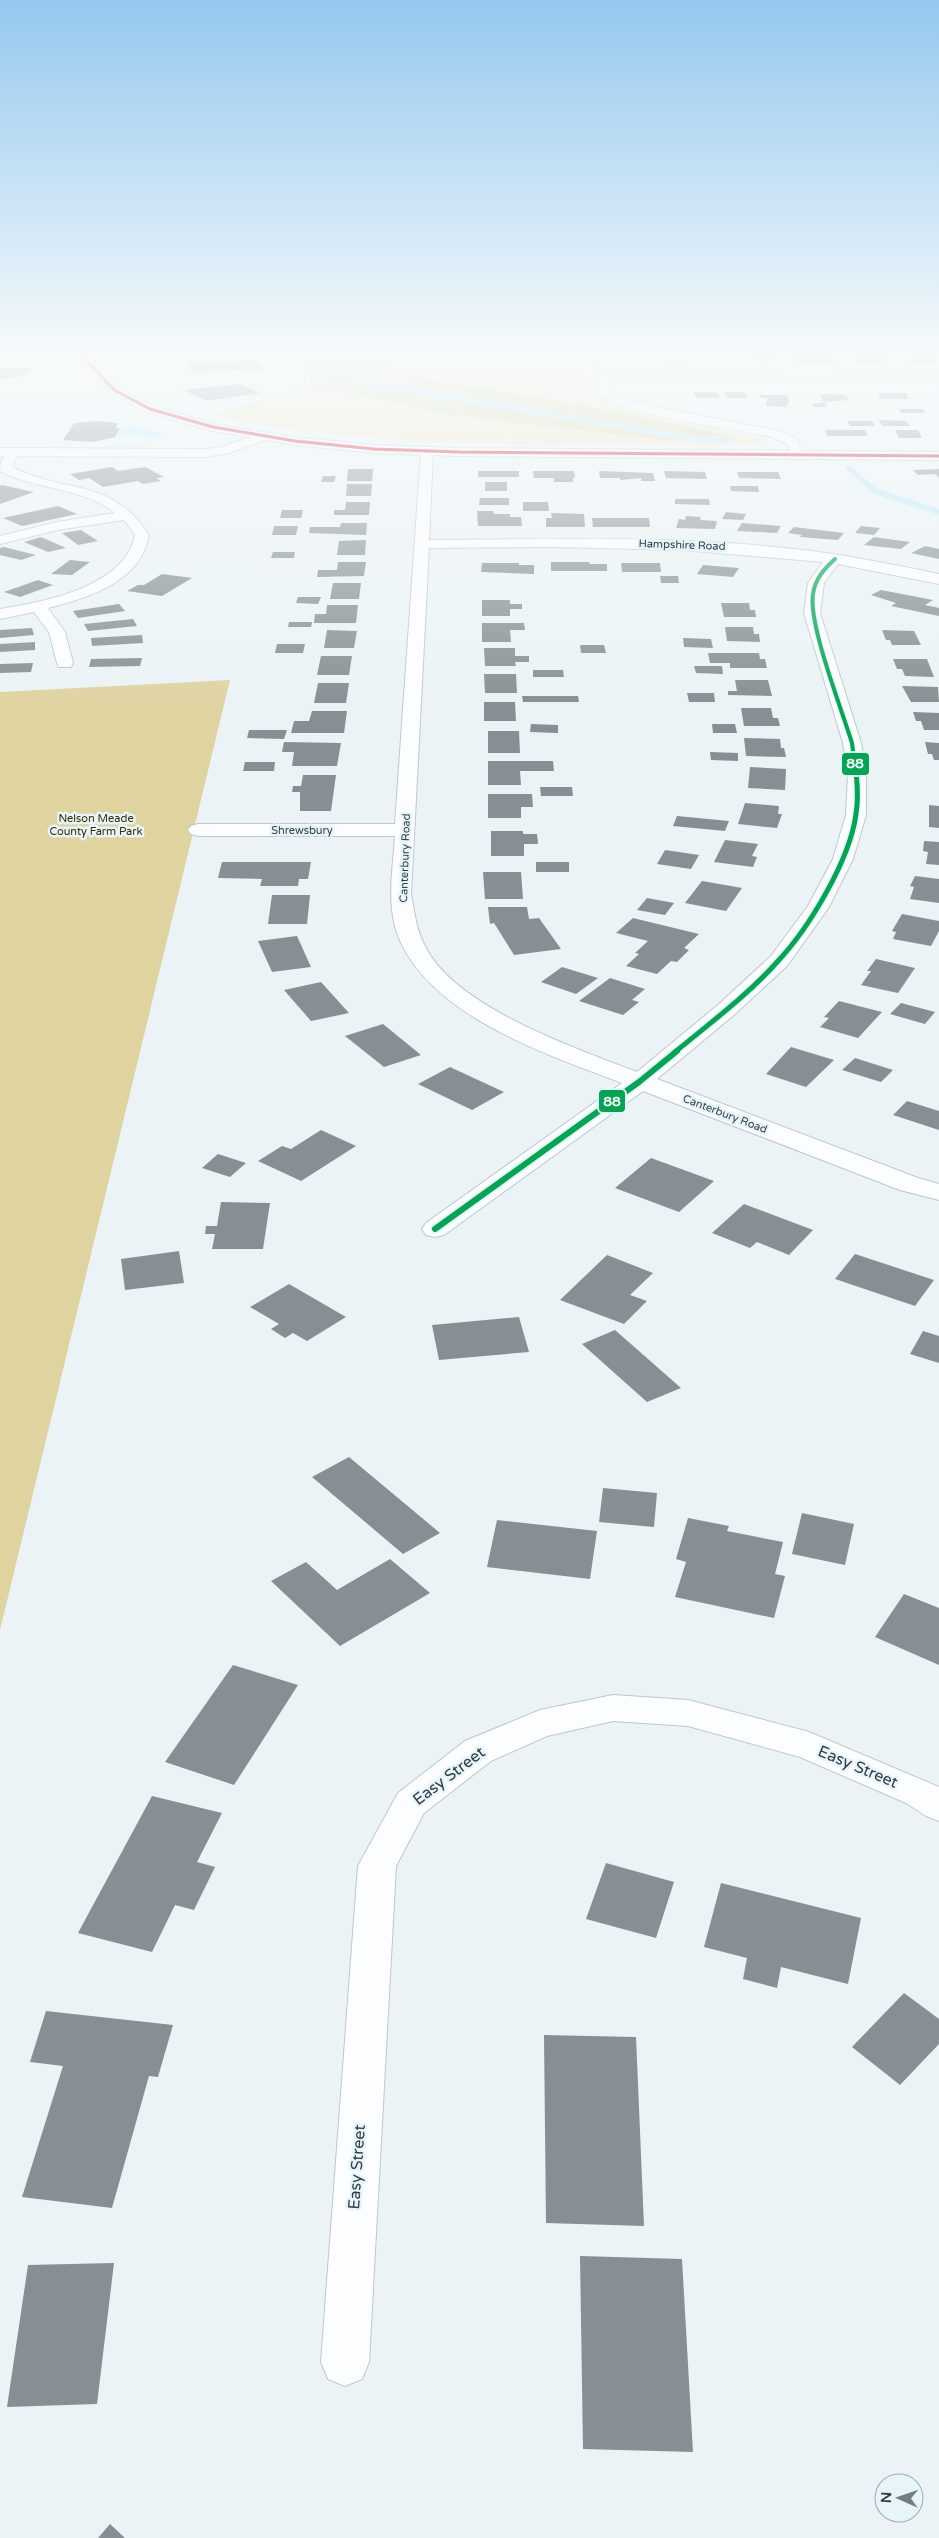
<svg xmlns="http://www.w3.org/2000/svg" width="939" height="2538" font-family="'Varela Round',sans-serif">
<style>
.green{fill:#f1e7c0}
.forest{fill:#dfd3a0}
.water{fill:#bae6fa}
.lines{fill:none;stroke-linecap:round;stroke-linejoin:round}
.stream{stroke:#bae6fa;stroke-width:5.5}
.building{fill:#868f93}
.minor-casing{stroke:#bec8cc;stroke-width:2}
.tertiary-casing{stroke:#bec8cc;stroke-width:2}
.secondary-casing{stroke:#bec8cc;stroke-width:2}
.minor{fill:#fcfdfe;fill-rule:evenodd}
.tertiary{fill:#fcfdfe;fill-rule:evenodd}
.secondary{fill:#fcfdfe;fill-rule:evenodd}
.bus-1-casing{stroke:#e7f5fb;stroke-width:5}
.bus-2-far2-casing{stroke:#e7f5fb;stroke-width:6}
.bus-2-far1-casing{stroke:#e7f5fb;stroke-width:8}
.bus-2-casing{stroke:#e7f5fb;stroke-width:10}
.bus-1{stroke:#e4002b;stroke-width:3}
.bus-2-far2{stroke:#00a651;stroke-width:4}
.bus-2-far1{stroke:#00a651;stroke-width:5}
.bus-2{stroke:#00a651;stroke-width:6}
.labels{text-anchor:middle;dominant-baseline:central;stroke-width:5;stroke-linejoin:round;paint-order:stroke}
.far-street-label{font-size:11px;fill:#313f45;stroke:#e7f5fb}
.far-park-label{font-size:11px;fill:#372b01;stroke:#e7f5fb}
.near-street-label{font-size:16px;fill:#313f45;stroke:#e7f5fb}
.line-badge{stroke:#e7f5fb;stroke-width:2}
.badge-label{font-size:14px;text-anchor:middle;font-weight:bold;fill:#fff}
</style>
<rect width="100%" height="100%" fill="#ebf3f6"/>
<path class="green" d="M314,353h269l6,39c16,20 138,38 170,46l8,4 -21,3c-179,-1 -359,7 -536,-30l101,-30z"/>
<path class="forest" d="M294,353h96l2,20 184,31 152,31 -64,5 -211,-25 -142,-30 -2,-11z
M230,680l-230,950v-938z"/>
<path class="water" d="M127,426l20,3 19,6 -12,2 -36,-2 4,-7z"/>
<g class="lines">
<path class="stream" d="M325,353l-6,6 4,10 26,11 339,58 41,2
M848,468l27,23 64,21"/>
</g>
<path class="building" d="M752,354h21l3,7h-21z
M820,354h12l4,10h-29l-12,-2 -2,-4h26z
M854,357h29l4,7h-29z
M257,359l7,10 -72,3 -6,-9z
M906,359h29l3,5h-29z
M666,360l21,1 1,4h-20z
M0,368h31l-6,8 -25,3z
M239,384l21,9 -53,8 -24,-11z
M694,392l24,1 1,5h-23z
M725,392h20l2,6h-20z
M878,393h27l4,6h-28z
M828,394l18,1 3,5 -26,2 -3,-7z
M759,395h28l2,6 -3,6 -20,-1 1,-8h-7z
M812,403h13l2,4h-13z
M898,409h25l3,4h-25z
M879,420l27,1 4,5h-28z
M98,421l20,2 -2,5h4l-5,9 -22,5 -30,-2 11,-17z
M847,421h25l3,5h-25z
M825,430h40l3,6h-41z
M895,430h23l4,8h-23z
M112,467l6,4 27,-4 19,10 -8,1 5,3 -18,3 -5,-3 -35,6 -14,-9 -10,2 -9,-6z
M348,469h25l-1,12h-25z
M939,469v9l-4,-4 -17,1 -5,-5z
M478,471h41v6h-41z
M533,471h41l1,7h-2v4h-19v-4h-20z
M599,471l54,2 2,8h-14v-3l-20,2 -1,-2h-20z
M664,471l41,1 2,7 -41,-1z
M737,472h41l3,7 -42,-1z
M323,476h13l-2,6h-13z
M485,482h22v9h-22z
M347,484h25l-1,12h-25z
M2,485l32,7 -34,12v-18z
M730,486h28l1,6 -28,-1z
M480,498h29v7h-30z
M675,499h34l1,6 -35,-1z
M346,502h24l-1,13h-35v-5h11z
M523,502h25l1,9h-26z
M58,506l19,8 -55,12 -19,-8z
M282,510h21l-2,8h-21z
M477,511h16l1,3h16v3h11l1,9h-44z
M726,512l20,2 -3,6 -21,-1z
M551,513l33,1 1,13h-39v-9h6z
M686,516l15,1 -1,3 17,1 -2,8 -39,-1 3,-9 6,1z
M592,518h57l1,9h-57z
M341,523h26l-1,12 -57,-2 1,-6h30z
M742,523l39,3 -4,7 -40,-2z
M274,526h24l-2,9h-24z
M861,526l19,2 -6,7 -19,-2z
M794,527l50,6 -6,7 -38,-3 2,-2 -14,-2z
M81,530l17,11 -20,4 -16,-12z
M41,537l25,11 -18,4 -24,-10z
M874,537l36,5 -9,7 -37,-4z
M366,540l-1,15h-28l2,-14z
M925,546l14,3v10l-28,-6z
M4,547l32,8 -15,5 -21,-5v-7z
M273,552h22l-1,6h-23z
M70,560l20,2 -18,13 -21,-1z
M338,562h28l-2,14 -47,1 1,-7h19z
M551,562h38l1,2h17v7h-56z
M482,563h37v2h15v9l-53,-2z
M621,563h39l1,9h-39z
M703,565l36,3 -6,9 -36,-3z
M162,574l30,4 -30,18 -35,-5 11,-6h6z
M660,576h18l1,7h-18z
M38,580l15,5 -33,12 -16,-5z
M333,583h28l-2,16h-29z
M881,590l52,10 -8,5 14,3v8l-48,-10 5,-3 -25,-8z
M298,597h23l-3,7 -22,-1z
M482,600h28v4h12v5h-12v7h-28z
M721,603h28l1,7h5l1,7h-32z
M119,604l6,7 -47,7 -5,-7z
M327,605h31l-2,18h-42l1,-9h11z
M133,619l4,7 -49,5 -4,-7z
M289,622h23l-1,5h-23z
M482,623h42l1,7h-15l1,12h-29z
M725,627h28l1,7h5l1,8 -33,-1z
M32,628l2,7 -34,3v-8z
M327,630l30,1 -3,17h-30z
M882,630l32,1 7,14h-29l-2,-5h-4z
M142,635l1,8 -51,3 -1,-8z
M683,638l28,1 2,9 -29,-1z
M35,642v8l-35,2v-8z
M277,644h28l-2,9h-28z
M580,645h24l2,8h-25z
M484,648h31v8h14v6h-14l1,4h-31z
M708,653h51l1,6h5l2,9h-37v-5h-20z
M321,656h31l-3,19h-32z
M142,658l-2,8 -51,1 2,-8z
M893,659h34l7,18 -29,-1 -3,-7h-5z
M33,663l-2,9 -31,1v-9z
M694,666h28l1,8 -27,-1z
M533,670h30l1,7h-31z
M484,674h32l1,19h-32z
M735,680h33l4,16 -44,-1v-4h9z
M318,683h31l-3,20h-32z
M902,686l36,1 1,15h-28z
M687,693h27l1,9h-26z
M522,696h56l1,6h-56z
M484,702h31l1,19h-32z
M741,708h30l2,10h5l2,8h-36z
M312,711h35l-3,22h-53l3,-12h15z
M913,712l26,1v17h-15l-3,-9h-5z
M531,724l27,1v8l-28,-1z
M712,724h23l2,9h-24z
M249,730h38l-3,9 -37,-1z
M488,731h31l1,22h-32z
M744,738l36,1 1,9h3l2,9 -40,-1z
M284,742l57,1 -4,23h-45l2,-14h-12z
M925,742l14,1v17h-5l-2,-6h-4z
M710,752l28,1v8l-27,-1z
M488,761h65l1,10h-34l1,14h-33z
M245,762h30l-1,9h-31z
M750,767l36,2 -1,21 -37,-2z
M303,775h33l-5,36h-31v-19h-8l1,-6h8z
M540,787h32l1,9h-32z
M488,794h44l1,13h-12v11h-33z
M745,803l34,3 -1,8h4l-5,14 -39,-4z
M929,805l10,1v22l-10,-1z
M677,816l52,5 -4,10 -52,-5z
M491,831h32v3h14l1,10h-14v12h-33z
M725,840l33,4 -6,12 5,1 -4,10 -39,-5z
M924,841l15,1v23l-13,-1 2,-12 -5,-1z
M665,850l34,5 -8,14 -34,-5z
M222,862h89l-3,17h-9l-1,7h-38l2,-7 -44,-1z
M536,862h33v10h-33z
M483,872h38l2,27h-38z
M915,876l24,3v24l-29,-4 4,-12 -4,-1z
M702,881l40,7 -16,23 -41,-8z
M272,895h38l-3,29h-39z
M647,898l27,5 -9,12 -28,-5z
M488,907h39l2,12 10,-1 22,31 -47,6 -20,-32 -4,1z
M902,914l37,7v10l-8,15 -38,-7 3,-7 -4,-1z
M633,918l66,16 -15,14 5,2 -12,12 -6,-1 -14,13 -31,-8 13,-12 -4,-1 13,-12 -32,-8z
M297,936l14,31 -39,5 -14,-31z
M876,959l39,9 -17,25 -37,-8 10,-14h-4z
M562,967l36,11 -22,16 -35,-12z
M610,978l35,11 -13,11 7,2 -16,13 -44,-14z
M321,982l28,31 -38,8 -27,-31z
M839,1001l43,11 -24,26 -38,-11 9,-9 -5,-1z
M901,1003l34,9 -10,12 -35,-10z
M383,1024l38,31 -37,12 -39,-31z
M791,1047l43,13 -28,27 -40,-13z
M855,1058l38,12 -12,12 -39,-12z
M450,1067l54,25 -32,18 -54,-26z
M907,1101l32,10v19l-46,-15z
M321,1130l35,16 -55,35 -43,-20 24,-15 9,3z
M218,1154l28,9 -16,14 -28,-9z
M651,1158l63,23 -35,31 -64,-24z
M221,1202l49,1 -7,46h-51l3,-15h-10l1,-8h11z
M744,1204l69,26 -24,25 -32,-13 -7,6 -38,-15z
M179,1251l5,32 -59,7 -4,-31z
M855,1254l79,26 -19,26 -80,-27z
M607,1255l46,18 -23,22 17,6 -23,23 -64,-24z
M289,1284l57,33 -39,24 -14,-8 -8,5 -14,-9 8,-5 -29,-17z
M519,1317l10,35 -90,8 -7,-35z
M615,1330l66,58 -34,14 -65,-58z
M923,1331l16,5v27l-29,-9z
M349,1457l91,76 -37,21 -91,-77z
M603,1488l54,5 -3,34 -55,-5z
M802,1513l52,11 -9,41 -53,-11z
M688,1518l41,8 -2,5 56,11 -8,32 10,2 -11,42 -99,-21 11,-35 -10,-3z
M497,1520l100,11 -7,48 -103,-12z
M390,1559l40,34 -90,53 -69,-65 35,-19 31,28z
M904,1594l35,14v57l-64,-28z
M233,1665l65,20 -64,100 -69,-23z
M152,1796l70,17 -25,49 18,5 -21,43 -19,-5 -23,47 -74,-19z
M606,1863l68,19 -18,56 -70,-19z
M721,1883l140,35 -13,66 -67,-17 -4,21 -34,-9 4,-21 -43,-11z
M904,1993l35,26v25l-39,41 -48,-38z
M46,2011l127,14 -15,52 -9,-1 -37,132 -90,-11 41,-131 -33,-4z
M544,2035l92,2 8,189 -98,-3z
M580,2256l102,3 11,193 -110,-3z
M114,2263l-17,141 -90,3 21,-142z
M110,2524l15,14h-27z"/>
<g class="lines">
<defs>
<path id="minor" d="M593,353h11l2,21 333,1v6l-331,-1 3,12 8,5 38,10 123,24 16,8 8,16 -6,4 -5,-1 -6,-14 -15,-7c-29,-6 -158,-24 -172,-43 -7,-10 -6,-29 -7,-41z
M13,448l6,4 -7,15c55,28 97,9 137,68 -8,47 -61,63 -101,73l17,24 8,31 -2,4h-12l-2,-4 -8,-31 -15,-20 -34,7v-10c44,-7 125,-22 135,-74l-11,-15 -67,10 -57,14v-8l57,-14 58,-9c-30,-25 -79,-23 -115,-42 0,-8 5,-21 13,-23z
M427,448l6,4 -4,88c128,-1 256,-5 383,11 43,6 85,14 127,23v10l-101,-20 -14,19 -4,30 41,130 5,32v40l-13,44 -24,48 -42,59 -52,48 -78,65 261,99 21,6v16l-39,-10 -257,-99 -199,144 -9,2 -9,-2 -4,-6 4,-6 196,-140c-74,-28 -199,-69 -226,-153 -9,-30 -3,-63 -1,-94h-197l-7,-2 -3,-4 3,-4 7,-2h197l26,-372zM553,547l129,3 141,12 -15,21 -4,30 39,130 5,32 -2,40 -13,44 -25,47 -37,50 -52,48 -82,68c-60,-23 -183,-65 -212,-126 -9,-16 -10,-33 -14,-51l18,-347z
M613,1695l75,5 121,32 130,55v34l-13,-5 -20,-13 -106,-46 -112,-31 -75,-5 -66,15 -56,25 -67,52 -28,53 -27,496 -7,17 -17,7 -17,-7 -7,-17 37,-496 40,-73 67,-52 75,-31z"/>
<path id="tertiary" d="M261,433l4,1 2,3 -2,3 -36,13 -24,4 -205,-1v-8l205,1 17,-2z"/>
<path id="secondary" d="M75,353h11l32,35 36,18 60,18 81,13 79,8 85,3 480,4v8l-480,-4 -85,-3 -79,-8 -82,-14 -67,-19 -36,-20z"/>
</defs>
<use href="#minor" class="minor-casing"/>
<use href="#tertiary" class="tertiary-casing"/>
<use href="#secondary" class="secondary-casing"/>
<use href="#minor" class="minor"/>
<use href="#tertiary" class="tertiary"/>
<use href="#secondary" class="secondary"/>
<defs>
<path id="bus-1" d="M80,353l34,37 36,19 63,18 82,14 79,8 85,3 480,4"/>
<path id="bus-2-far2" d="M835,559c-11,10 -20,20 -22,35 -5,30 29,116 39,149l2,16"/>
<path id="bus-2-far1" d="M675,1052c35,-29 73,-57 103,-91 31,-33 72,-101 78,-147 3,-18 1,-38 -2,-57"/>
<path id="bus-2" d="M435,1229l204,-147 38,-31"/>
</defs>
<use href="#bus-1" class="bus-1-casing"/>
<use href="#bus-2-far2" class="bus-2-far2-casing"/>
<use href="#bus-2-far1" class="bus-2-far1-casing"/>
<use href="#bus-2" class="bus-2-casing"/>
<use href="#bus-1" class="bus-1"/>
<use href="#bus-2-far2" class="bus-2-far2"/>
<use href="#bus-2-far1" class="bus-2-far1"/>
<use href="#bus-2" class="bus-2"/>
</g>
<linearGradient id="sky" x2="0" y2="1"><stop stop-color="#95c8ef"/><stop offset="0.5" stop-color="#f6fafb"/><stop offset="1" stop-color="#f6fafb" stop-opacity="0"/></linearGradient>
<rect width="939" height="708" fill="url(#sky)"/>
<g class="labels">
<g class="far-street-label">
<text transform="translate(682 545) rotate(2)">Hampshire Road</text>
<text x="302" y="830">Shrewsbury</text>
<text transform="translate(405 858) rotate(-88)">Canterbury Road</text>
<text transform="translate(725 1114) rotate(21)">Canterbury Road</text>
</g>
<g class="far-park-label">
<text x="96" y="818">Nelson Meade<tspan x="96" dy="13">County Farm Park</tspan></text>
</g>
<g class="near-street-label">
<text transform="translate(858 1767) rotate(23)">Easy Street</text>
<text transform="translate(449 1776) rotate(-37)">Easy Street</text>
<text transform="translate(357 2167) rotate(-86)">Easy Street</text>
</g>
</g>
<g class="line-badge">
<rect x="841" y="752" width="29" height="24" rx="5" fill="#00a651"/>
<rect x="598" y="1089" width="28" height="24" rx="5" fill="#00a651"/>
</g>
<g class="badge-label">
<text x="855" y="768">88</text>
<text x="612" y="1106">88</text>
</g>
<g transform="translate(899 2498) rotate(272)"><circle r="24" fill="#e7f5fb" stroke="#9eacb2"/>
<path d="M0-4L9 19L0 12L-9 19Z" fill="#727e83"/>
<text y="-8" font-size="14" font-weight="bold" text-anchor="middle" fill="#313f45">N</text>
</g>
</svg>
